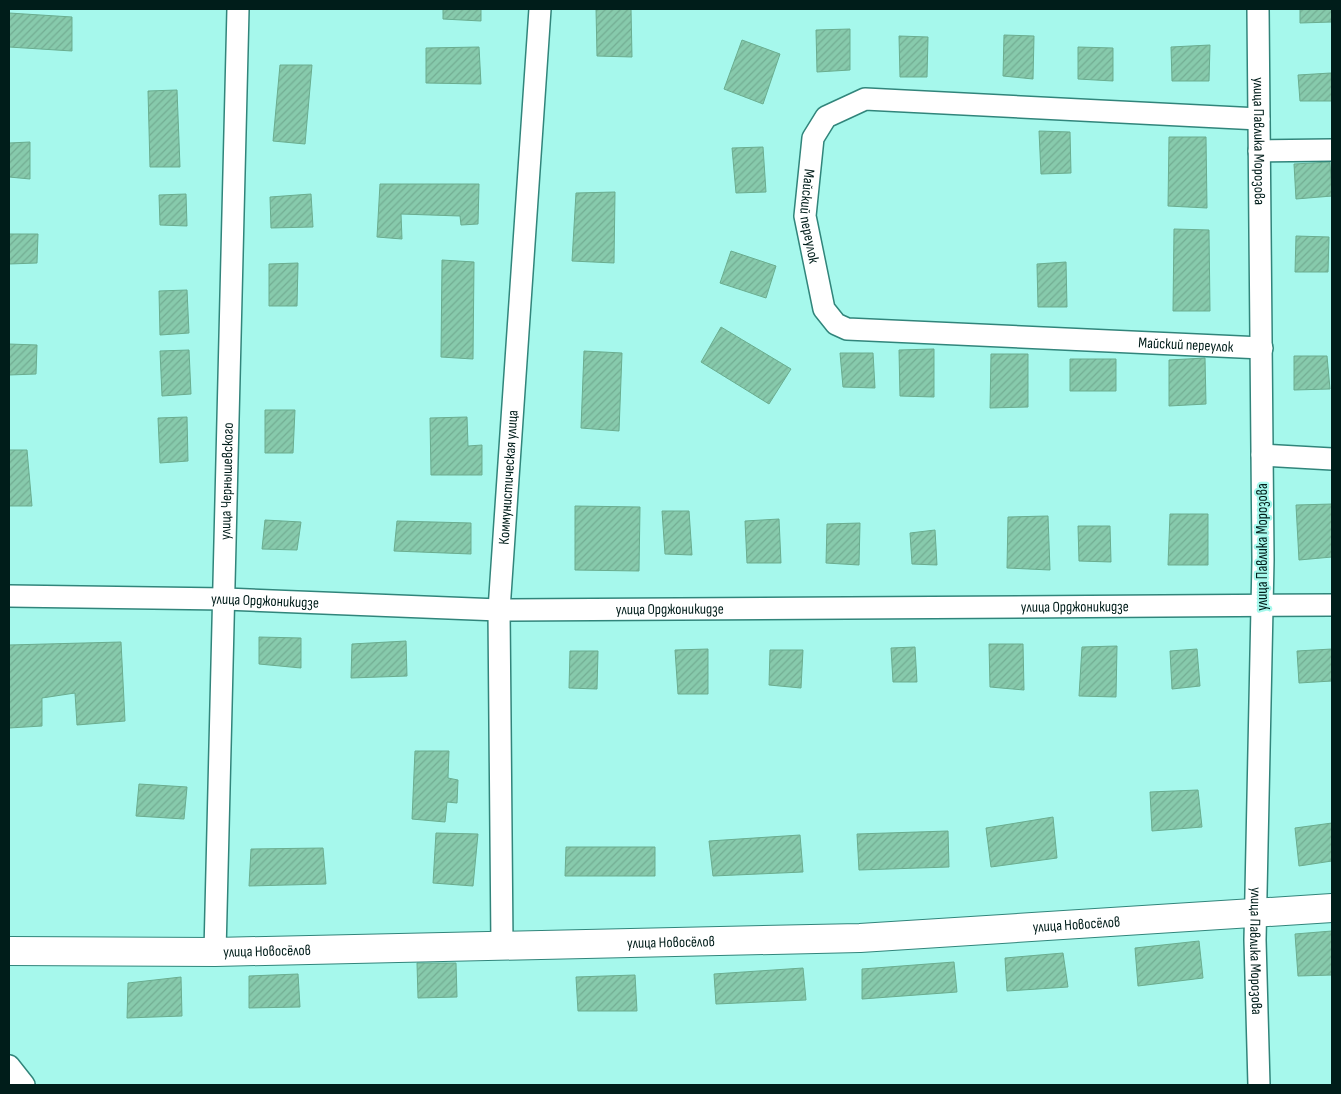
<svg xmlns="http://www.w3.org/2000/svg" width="1341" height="1094" font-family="'Sofia Sans Condensed',sans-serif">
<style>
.building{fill:url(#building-hatch);stroke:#6aad8f}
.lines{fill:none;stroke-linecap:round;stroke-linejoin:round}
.street-casing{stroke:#31857b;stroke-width:24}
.secondary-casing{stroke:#31857b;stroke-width:30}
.street{stroke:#fff;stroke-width:21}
.secondary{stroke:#fff;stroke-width:28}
.labels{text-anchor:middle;stroke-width:4.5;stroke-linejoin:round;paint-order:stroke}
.street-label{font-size:15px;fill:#001d1a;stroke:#a6f8ec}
</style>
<defs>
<pattern id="building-hatch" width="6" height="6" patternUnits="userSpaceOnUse" patternTransform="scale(1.25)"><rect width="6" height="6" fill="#87caac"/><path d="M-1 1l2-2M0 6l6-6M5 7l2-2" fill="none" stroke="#73ad93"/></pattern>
</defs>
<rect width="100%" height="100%" fill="#a6f8ec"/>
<path class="building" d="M443,9H481V21L443,19Z
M596,9H631L632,57L597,56Z
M1300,9H1332V22L1300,23Z
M9,13L72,17V51L9,47Z
M850,29V70L817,72L816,30Z
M1004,35L1034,36L1033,79L1003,76Z
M899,36L928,37L927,77H900Z
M742,40L780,54L763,104L724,89Z
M1210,45L1209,81H1172L1171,47Z
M479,47L481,84L426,83V48Z
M1078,47L1113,48V81L1078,79Z
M280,65H312L305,144L273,141Z
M1331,73L1332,101H1300L1298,75Z
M177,90L180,167H150L148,91Z
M1039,131L1070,132L1071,173L1041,174Z
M1169,137H1206L1207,208L1168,206Z
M30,142V179L9,177V143Z
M763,147L766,192L736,193L732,148Z
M1330,162L1332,196L1296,199L1294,164Z
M380,184H479L478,224L461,225L460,216L401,214L402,239L377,237Z
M615,192L614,263L572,261L576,193Z
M186,194L187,226L160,225L159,195Z
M311,194L313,227L271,228L270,197Z
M1174,229L1209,230L1210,311H1173Z
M9,234H38L37,263L9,264Z
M1296,236L1329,237L1328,272H1295Z
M731,251L776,266L766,298L720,283Z
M442,260L474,262L473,359L441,357Z
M1066,262L1067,307H1038L1037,264Z
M298,263L297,306H269V264Z
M187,290L189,333L160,335L159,291Z
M721,327L791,369L769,404L701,362Z
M9,344L37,345L36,374L9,375Z
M934,349V397L900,396L899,350Z
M189,350L191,394L162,396L160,351Z
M584,351L622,353L619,431L581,428Z
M840,353H873L875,388L843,387Z
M991,354H1028V407L990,408Z
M1294,356H1327L1330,389L1294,390Z
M1205,358L1206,404L1169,406V360Z
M1070,359H1116V391H1070Z
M265,410H295L293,453H265Z
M187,417L188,461L160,463L158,418Z
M467,417L468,446L482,445V475H431L430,418Z
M9,450H27L32,506H9Z
M1332,504V557L1299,560L1296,505Z
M575,506L640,507L639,571L575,570Z
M662,511H689L692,555L665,554Z
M1170,514H1208V565H1168Z
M1048,516L1050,570L1007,568L1008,517Z
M779,519L781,563H747L745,521Z
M265,520L301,522L297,550L262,549Z
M397,521L471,523V554L394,551Z
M860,523L859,565L826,563L827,524Z
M1078,526H1110L1111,562L1079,561Z
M935,530L937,565L912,564L910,533Z
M259,637L301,638V668L259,664Z
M406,641L407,676L351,678L352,644Z
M121,642L125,721L77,725L75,693L42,698V726L9,728V645Z
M989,644H1023L1024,690L990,687Z
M1117,646L1116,697L1079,696L1082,647Z
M915,647L917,682H893L891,648Z
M708,649V694H678L675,650Z
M1197,649L1200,686L1172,689L1170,651Z
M1332,649V681L1299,683L1297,651Z
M770,650H803L801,688L769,685Z
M570,651H598L597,689L569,688Z
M415,751H449L448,778L458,780L457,803L447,802L445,822L412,819Z
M139,784L187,787L184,819L136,816Z
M1198,790L1202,827L1152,831L1150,792Z
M1053,817L1057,858L991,867L986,828Z
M1332,823V861L1299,866L1295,828Z
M948,831L949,867L859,870L857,834Z
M436,833L478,834L473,886L433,883Z
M800,835L803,872L713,876L709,841Z
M566,847H655V876H565Z
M323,848L326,884L249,886L251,849Z
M1332,931V975L1298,976L1295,934Z
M1199,941L1203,978L1138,986L1135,948Z
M1063,953L1068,987L1007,991L1005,958Z
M954,962L957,992L862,999V969Z
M417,963H456L457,997L418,998Z
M803,968L806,1000L716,1004L714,974Z
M298,974L300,1007L249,1008V976Z
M635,975L637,1011H578L576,977Z
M181,977L182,1016L127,1018L128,983Z"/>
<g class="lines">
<defs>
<g id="street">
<path id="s1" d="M1258,9L1263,560L1255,940L1259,1085"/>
<path id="s2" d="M1259,119L865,99L826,117L813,138L805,216L824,309L836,324L847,329L1262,348"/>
<path d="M1259,151L1332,150"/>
<path d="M1262,455L1332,459"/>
<path id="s3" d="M9,596L225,599L499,610L1332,605"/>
<path id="s4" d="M502,946L499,610L540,9"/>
<path id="s5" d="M215,952L238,9"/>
<path d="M9,1066L24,1085"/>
</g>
<g id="secondary">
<path id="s6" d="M9,951L215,952L860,938L1332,908"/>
</g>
</defs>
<use href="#street" class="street-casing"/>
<use href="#secondary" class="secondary-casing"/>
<use href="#street" class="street"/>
<use href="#secondary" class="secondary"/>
</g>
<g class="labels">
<g class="street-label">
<text dy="5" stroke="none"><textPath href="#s1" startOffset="132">улица Павлика Морозова</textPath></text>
<text dy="5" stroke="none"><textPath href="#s2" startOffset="541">Майский переулок</textPath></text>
<text dy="5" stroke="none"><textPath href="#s2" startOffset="1006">Майский переулок</textPath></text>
<text dy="5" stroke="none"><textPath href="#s4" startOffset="469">Коммунистическая улица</textPath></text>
<text dy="5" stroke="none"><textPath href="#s5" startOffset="471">улица Чернышевского</textPath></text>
<text transform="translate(1262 547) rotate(-90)" y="5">улица Павлика Морозова</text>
<text dy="5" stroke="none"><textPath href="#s3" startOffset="256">улица Орджоникидзе</textPath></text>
<text dy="5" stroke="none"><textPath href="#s3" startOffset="1066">улица Орджоникидзе</textPath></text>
<text dy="5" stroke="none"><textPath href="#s3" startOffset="661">улица Орджоникидзе</textPath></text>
<text dy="5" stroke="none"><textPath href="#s6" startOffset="1068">улица Новосёлов</textPath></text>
<text dy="5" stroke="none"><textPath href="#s6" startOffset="662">улица Новосёлов</textPath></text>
<text dy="5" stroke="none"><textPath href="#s6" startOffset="258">улица Новосёлов</textPath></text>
<text dy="5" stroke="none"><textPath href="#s1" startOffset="942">улица Павлика Морозова</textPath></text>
</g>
</g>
<rect width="1341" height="1094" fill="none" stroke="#001d1a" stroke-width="20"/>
</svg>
